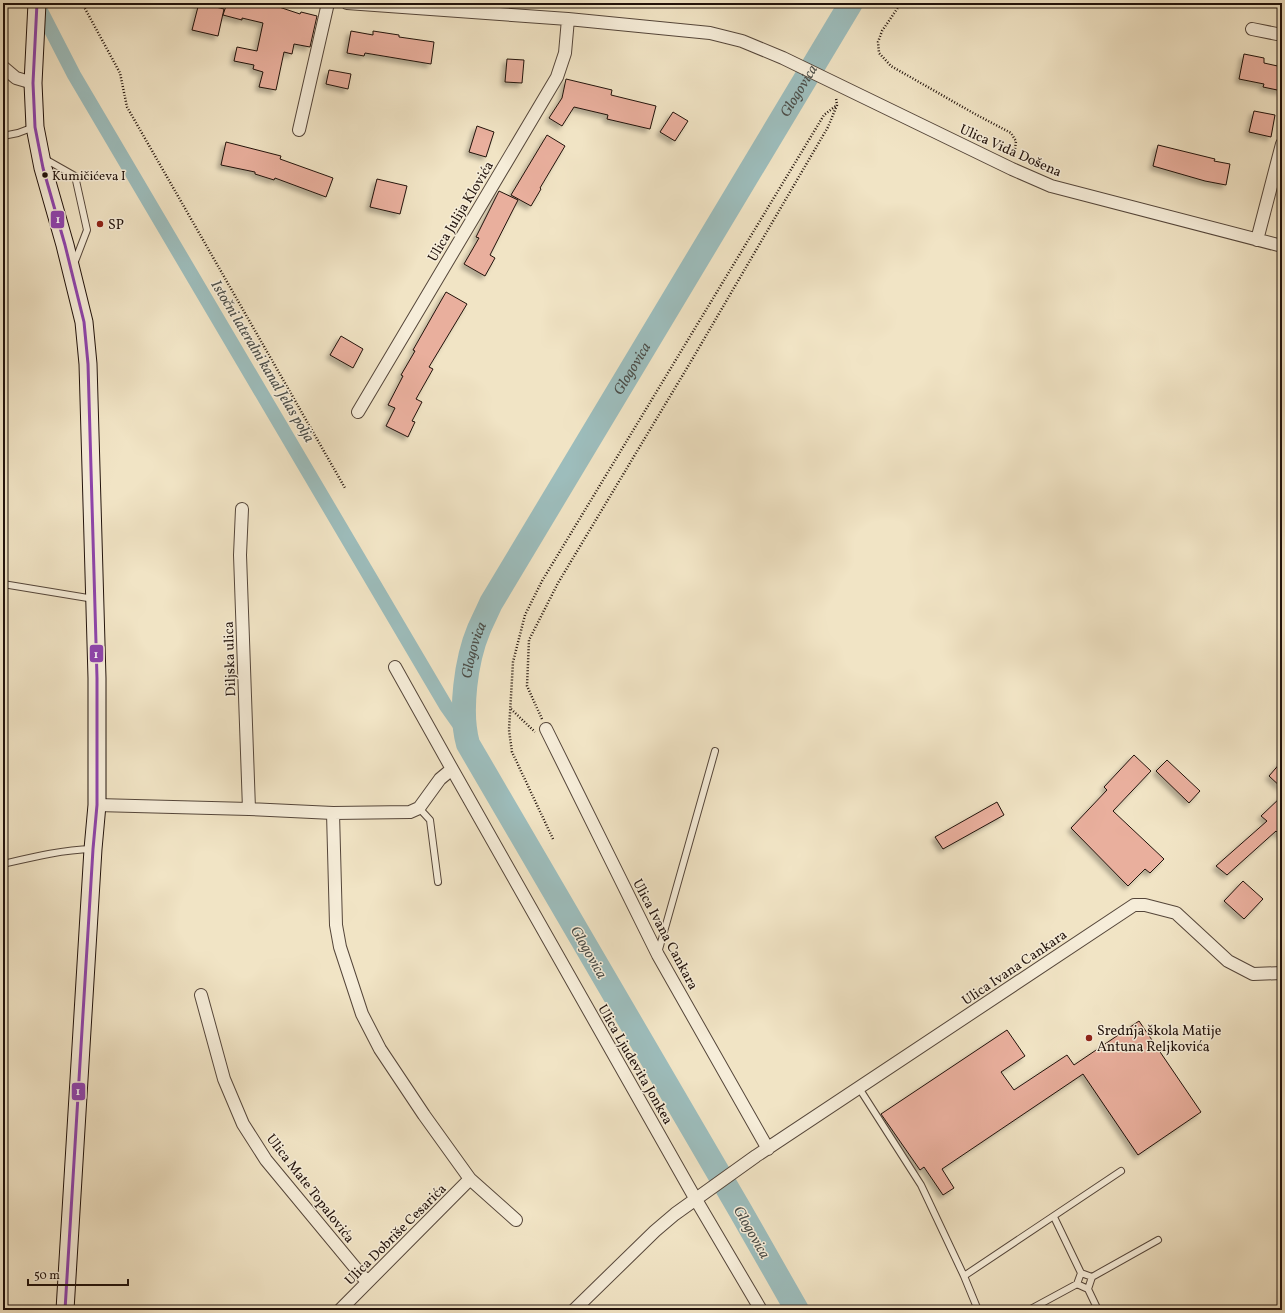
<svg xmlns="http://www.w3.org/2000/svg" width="1285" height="1313" font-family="Vollkorn,serif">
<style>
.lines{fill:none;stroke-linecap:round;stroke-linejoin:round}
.canal{stroke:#9dbdbc;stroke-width:14}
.river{stroke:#9dbdbc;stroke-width:24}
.building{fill:#e9af9d;stroke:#21120b;filter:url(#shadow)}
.lane-casing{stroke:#55463a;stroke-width:8}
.street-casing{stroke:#55463a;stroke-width:14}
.secondary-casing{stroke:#21120b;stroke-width:19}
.path{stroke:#21120b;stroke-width:2.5;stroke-dasharray:1 2;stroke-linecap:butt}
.lane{stroke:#f6edd9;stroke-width:6}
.street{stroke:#f6edd9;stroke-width:12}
.secondary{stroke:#f6edd9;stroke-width:17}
.bus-1-casing{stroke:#f6edd9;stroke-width:6}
.bus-1{stroke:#8e44ad;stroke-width:3}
.bus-dot{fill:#21120b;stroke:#f6edd9;stroke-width:1.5}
.poi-dot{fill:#8f2418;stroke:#f6edd9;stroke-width:1.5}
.labels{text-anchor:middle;stroke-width:3;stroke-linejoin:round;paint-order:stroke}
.bus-label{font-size:13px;fill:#21120b;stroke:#f6edd9;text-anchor:start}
.street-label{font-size:14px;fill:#21120b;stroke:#f6edd9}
.poi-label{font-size:14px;fill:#21120b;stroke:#f6edd9;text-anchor:start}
.water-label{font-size:15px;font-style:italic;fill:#4c4e49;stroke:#f6edd9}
.line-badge{stroke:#f6edd9;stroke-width:1.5}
.badge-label{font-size:11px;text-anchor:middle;font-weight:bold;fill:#fff}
</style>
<defs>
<filter id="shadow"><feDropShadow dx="-3.5" dy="3.5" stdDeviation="2" flood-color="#0004"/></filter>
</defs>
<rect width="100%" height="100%" fill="#f1e4c5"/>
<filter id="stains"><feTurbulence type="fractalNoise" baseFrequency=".005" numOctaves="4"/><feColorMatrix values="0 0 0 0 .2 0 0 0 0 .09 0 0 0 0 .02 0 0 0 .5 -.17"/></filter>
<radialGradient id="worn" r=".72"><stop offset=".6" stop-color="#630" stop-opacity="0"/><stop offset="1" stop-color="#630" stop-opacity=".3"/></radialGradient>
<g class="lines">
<path class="canal" d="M37,3L74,75L446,706L465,733"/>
<path class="river" id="s1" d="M797,1310L740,1210L468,744C459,712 466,660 479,629C483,620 487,612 491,603L851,3"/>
</g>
<path class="building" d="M199,3L224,9L218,36L192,30Z
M227,3H260L275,7L276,6L300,14L301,12L317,16L310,47L294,44L292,54L284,52L276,90L259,87L263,72L253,69L254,65L234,61L237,47L257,51L263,23L242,18V20L223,15Z
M351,31L373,35V31L399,35V37L434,42L431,64L365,53L364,56L347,53Z
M1244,54L1264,58V63L1282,67V91L1263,87L1264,84L1239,79Z
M507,59L524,60L522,83L505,82Z
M329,70L351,74L348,89L326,84Z
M566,79L612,90L611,95L656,106L650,129L607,119L608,115L574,107L562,126L549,118L562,98Z
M1254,111L1275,115L1271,137L1249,132Z
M673,112L688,121L675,141L660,132Z
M477,126L494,132L486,157L469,152Z
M547,135L565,146L540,188L541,189L531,206L511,195Z
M226,142L281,156L280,159L333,178L326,197L275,178L274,180L255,174V172L221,165Z
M1158,145L1215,159L1214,161L1230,164L1226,185L1205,181L1153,166Z
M377,179L407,186L400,214L370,207Z
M499,191L518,200L490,255L495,258L485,276L464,264L479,238L476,237Z
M446,292L467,304L429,367L433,369L416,399L422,402L412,421L415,422L408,437L386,426L395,408L388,405L403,376L401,375L415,351L413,350Z
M341,336L363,349L353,368L330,355Z
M1134,755L1151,771L1113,811L1164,859L1150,873L1145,869L1128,886L1071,828L1107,790L1104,787Z
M1167,760L1200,791L1189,803L1156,771Z
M1282,761V788L1269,776Z
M1282,796V837L1276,831L1227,875L1216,866L1267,821L1261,816Z
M997,802L1004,815L943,849L935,837Z
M1243,881L1263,899L1244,919L1224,901Z
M1139,1021L1201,1112L1138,1155L1083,1074L942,1169L954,1188L943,1195L924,1167L920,1170L881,1114L1007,1030L1025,1056L1001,1072L1014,1090L1067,1055L1074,1065Z"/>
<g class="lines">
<defs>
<path id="lane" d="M3,136L18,133L34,127
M45,159L75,176L87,230L74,264
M3,584L94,599
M419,808L430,820L438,882
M3,864C33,857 61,850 92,849
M658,953L715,751
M859,1088L921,1185L964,1276L978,1310
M1054,1217L1081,1273
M964,1276L1121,1171
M1092,1277L1088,1289L1077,1284L1081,1273L1092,1277L1158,1240
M1088,1289L1098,1310
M1029,1310L1077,1284"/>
<path id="street" d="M347,3L568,19L710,33L742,41L783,58L1012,169L1051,186L1282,246
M1252,29L1282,35
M3,67L16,78L33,83
M299,130L328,3
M1257,240L1282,144
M358,412L557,77L565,53L568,19
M242,509L240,555L249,809
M395,667L452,769
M546,729L658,955L768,1149
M97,805L249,809L333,813L410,812L419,808L440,779L452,769L695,1198L761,1310
M333,813L336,925L340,947L362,1014L380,1049L424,1115L470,1179L516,1220
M201,995L224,1079L243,1124L266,1160L367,1282
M340,1310L470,1179
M574,1310L655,1231L675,1214L756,1156L1134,905H1145L1176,913L1228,961L1253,974L1282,973"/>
<path id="secondary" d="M37,3L33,83L35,127L43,168L65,245L84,322L88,364L97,678V805L93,849L65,1310"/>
</defs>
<use href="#lane" class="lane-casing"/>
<use href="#street" class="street-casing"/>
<use href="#secondary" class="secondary-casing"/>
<path class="path" d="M82,3L120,73L127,107L345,488
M901,3L882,31L878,42L879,53L891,66L975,114L1011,133L1016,141L1014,157
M511,709L535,732
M542,719L527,686L529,640L558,583L693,358L828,127L837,105L836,98
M553,839L512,752L509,730L513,662L525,615L542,581L824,115L837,105"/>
<use href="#lane" class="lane"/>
<use href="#street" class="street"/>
<use href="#secondary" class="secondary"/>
<defs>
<path id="bus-1" d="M37,3L33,83L35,127L43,168L65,245L84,322L88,364L97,678V805L93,849L65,1310"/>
</defs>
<use href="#bus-1" class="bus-1-casing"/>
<use href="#bus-1" class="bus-1"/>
</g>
<circle class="bus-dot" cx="45" cy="175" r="3.5"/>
<g class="poi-dot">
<circle cx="100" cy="224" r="4"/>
<circle cx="1089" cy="1038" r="4"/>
</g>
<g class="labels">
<g class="bus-label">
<text x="52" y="180">Kumičićeva I</text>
</g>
<g class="street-label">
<text transform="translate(1011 150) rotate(24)" y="5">Ulica Vida Došena</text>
<text transform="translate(460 211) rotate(-59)" y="5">Ulica Julija Klovića</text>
<text transform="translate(229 659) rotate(-92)" y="5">Diljska ulica</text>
<text transform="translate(666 934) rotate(62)" y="5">Ulica Ivana Cankara</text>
<text transform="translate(1014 967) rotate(-34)" y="5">Ulica Ivana Cankara</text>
<text transform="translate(636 1064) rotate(60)" y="5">Ulica Ljudevita Jonkea</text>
<text transform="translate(311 1188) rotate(52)" y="5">Ulica Mate Topalovića</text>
<text transform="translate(395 1234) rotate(-45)" y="5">Ulica Dobriše Cesarića</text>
</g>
<g class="poi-label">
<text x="108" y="229">SP</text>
<text x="1097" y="1035">Srednja škola Matije<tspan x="1097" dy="16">Antuna Reljkovića</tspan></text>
</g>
<g class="water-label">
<text dy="5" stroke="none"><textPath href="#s1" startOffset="1398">Glogovica</textPath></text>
<text transform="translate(263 361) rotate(59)" y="5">Istočni lateralni kanal Jelas polja</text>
<text dy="5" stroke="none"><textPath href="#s1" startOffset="1074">Glogovica</textPath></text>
<text dy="5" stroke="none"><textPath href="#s1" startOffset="750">Glogovica</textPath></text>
<text transform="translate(589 952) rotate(60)" y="5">Glogovica</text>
<text transform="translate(752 1232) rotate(60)" y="5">Glogovica</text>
</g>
</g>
<g class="line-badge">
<rect x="50" y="210" width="15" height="19" rx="4" fill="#8e44ad"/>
<rect x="89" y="644" width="15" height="19" rx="4" fill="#8e44ad"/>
<rect x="71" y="1082" width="15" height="19" rx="4" fill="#8e44ad"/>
</g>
<g class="badge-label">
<text x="58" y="223">1</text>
<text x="96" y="658">1</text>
<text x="78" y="1095">1</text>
</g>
<rect width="1285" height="1313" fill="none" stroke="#f1e4c5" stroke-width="16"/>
<rect x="4" y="4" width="1277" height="1305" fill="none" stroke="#21120b" stroke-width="2"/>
<rect x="8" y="8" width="1269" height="1297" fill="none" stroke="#21120b"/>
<path d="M28 1279v6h100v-6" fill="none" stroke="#21120b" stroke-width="2"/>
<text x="34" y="1279" font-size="12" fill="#21120b" stroke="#f6edd9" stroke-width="3" paint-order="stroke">50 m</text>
<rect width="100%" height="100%" filter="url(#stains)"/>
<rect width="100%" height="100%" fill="url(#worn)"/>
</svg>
